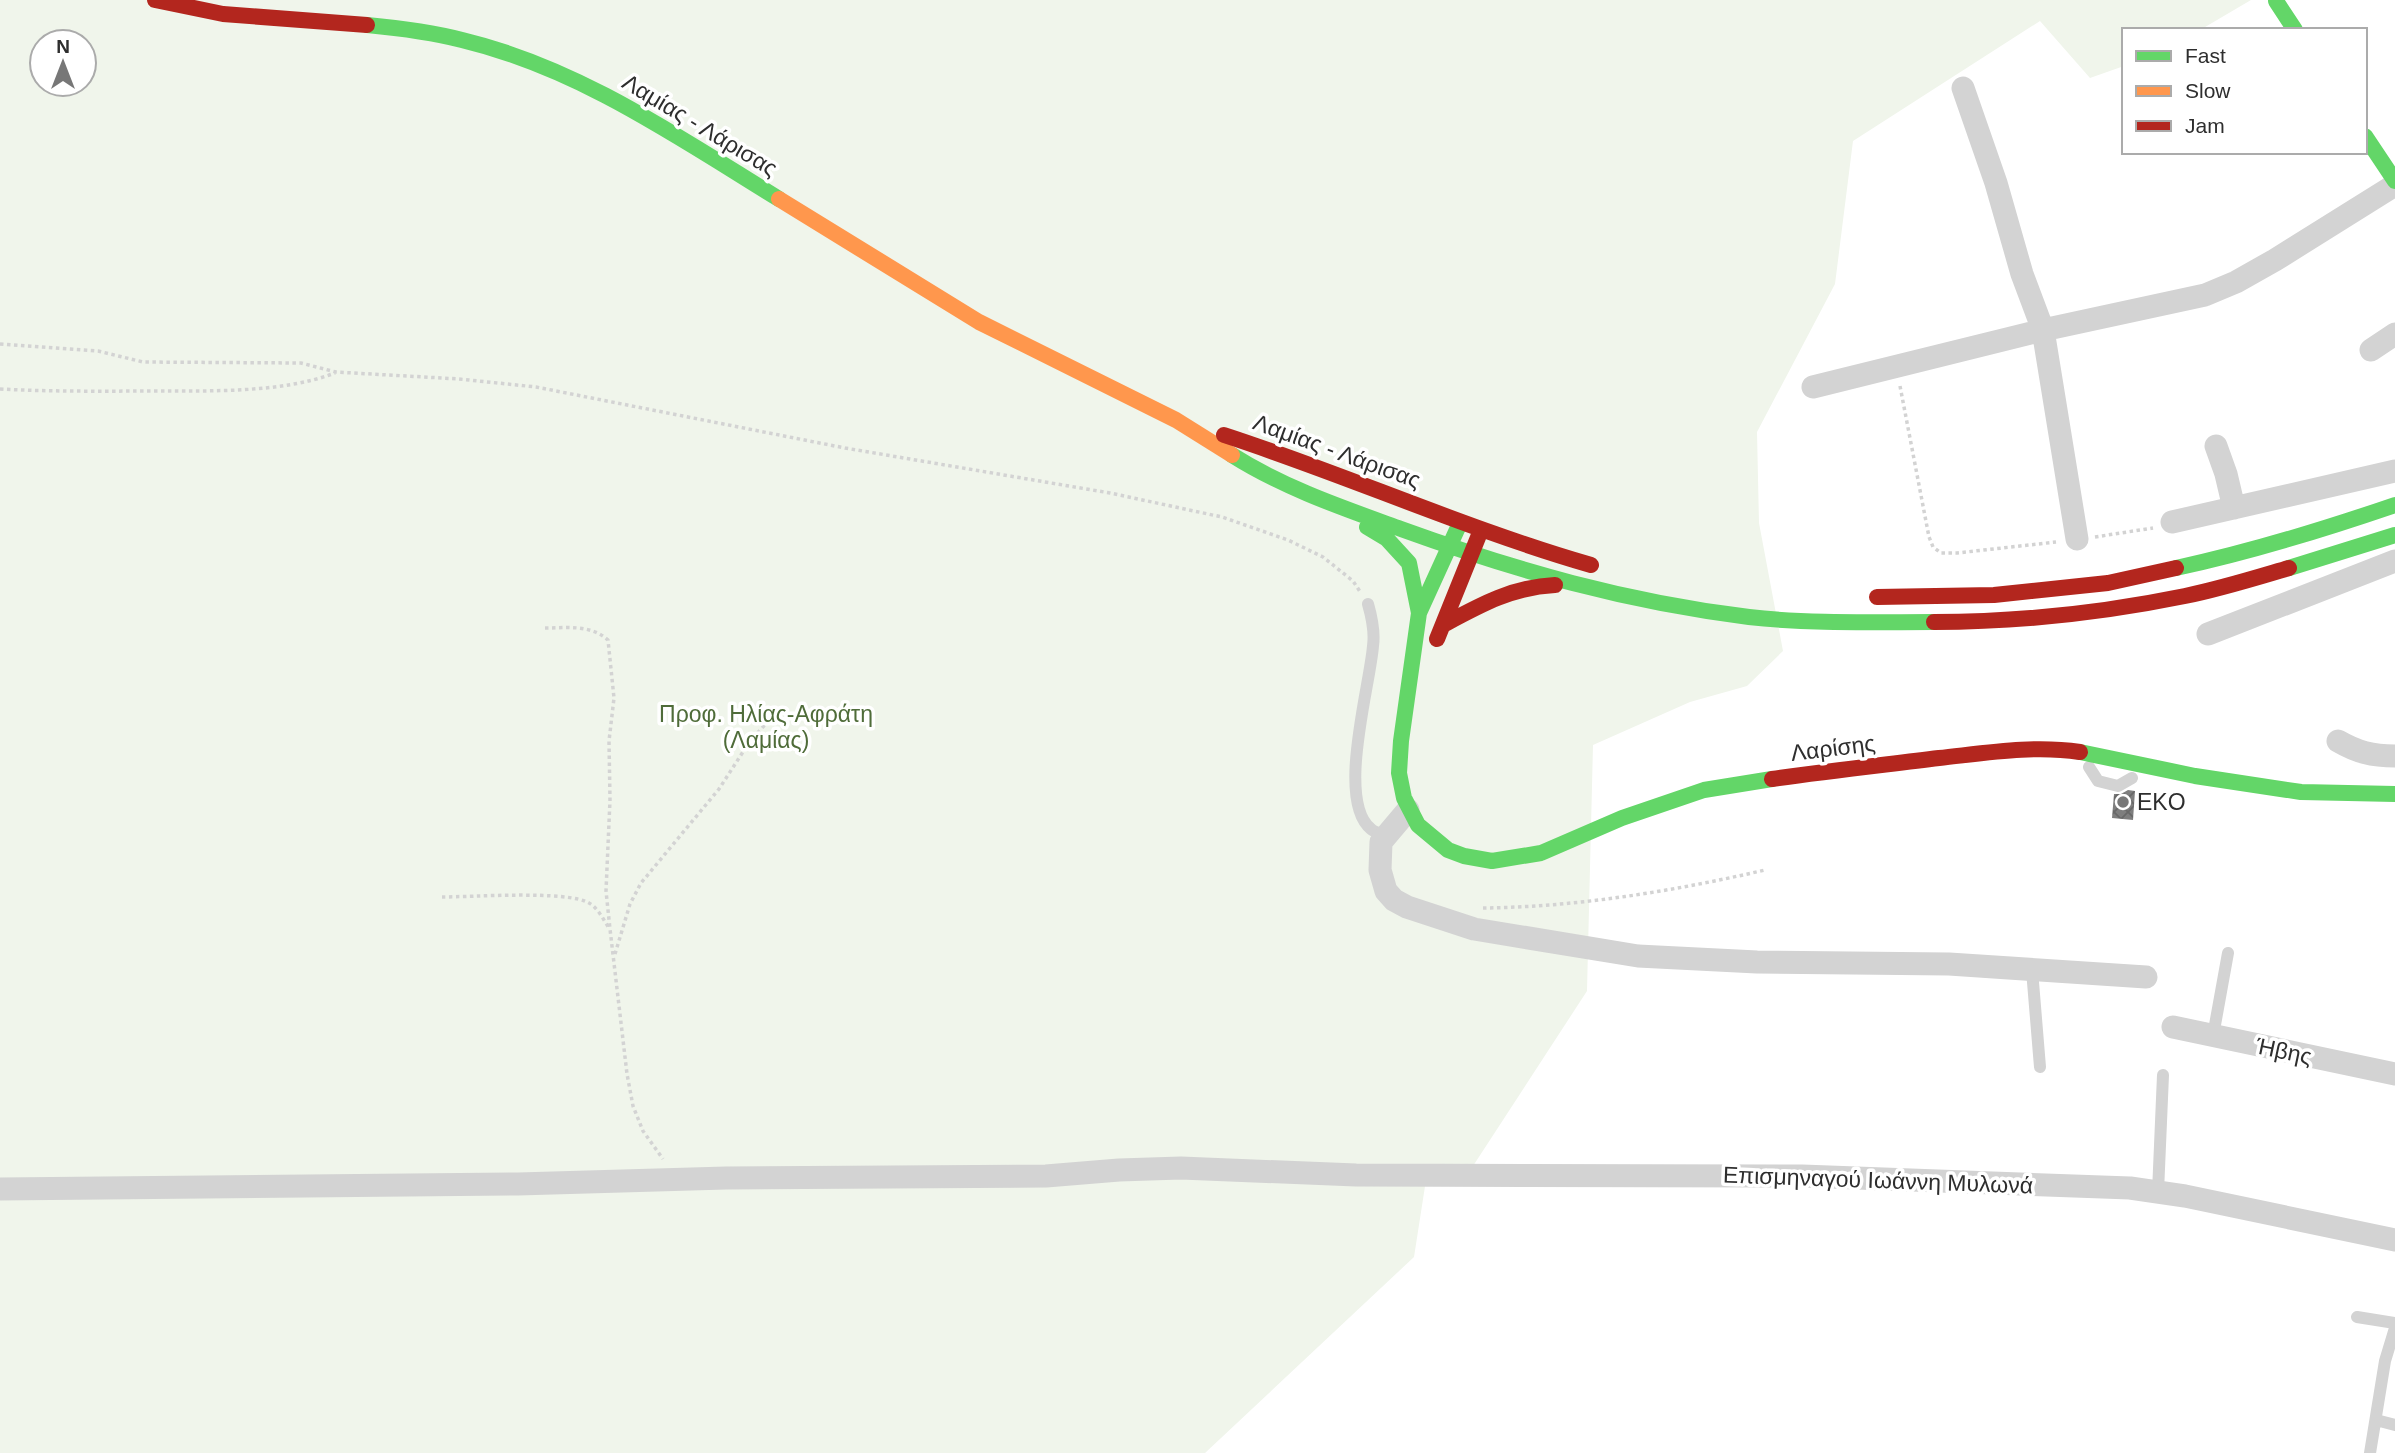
<svg xmlns="http://www.w3.org/2000/svg" width="2395" height="1453" font-family="Arial,sans-serif">
<style>
.park{fill:#f0f5eb;fill-rule:evenodd}
.building{fill:url(#building-cross-hatch)}
.lines{fill:none;stroke-linecap:round;stroke-linejoin:round}
.path{stroke:#d3d3d3;stroke-width:3.5;stroke-dasharray:3.5 3.5;stroke-linecap:butt}
.lane{stroke:#d3d3d3;stroke-width:12}
.street{stroke:#d3d3d3;stroke-width:23}
.fast{stroke:#63d668;stroke-width:16}
.slow{stroke:#ff974d;stroke-width:16}
.jam{stroke:#b3261e;stroke-width:16}
.poi-dot{fill:#777;stroke:#fff;stroke-width:2.5}
.labels{text-anchor:middle;stroke-width:7;stroke-linejoin:round;paint-order:stroke}
.street-label{font-size:23px;fill:#2e2e2e;stroke:#fff}
.park-label{font-size:23px;fill:#4f6c39;stroke:#fff}
.poi-label{font-size:23px;fill:#2e2e2e;stroke:#fff;text-anchor:start}
</style>
<defs>
<pattern id="building-cross-hatch" width="8" height="8" patternUnits="userSpaceOnUse" patternTransform="scale(1.75)"><rect width="8" height="8" fill="#7e7e7e"/><path d="M0 0l8 8M0 8l8-8" fill="none" stroke="#686868"/></pattern>
</defs>
<rect width="100%" height="100%" fill="#fff"/>
<path class="park" d="M0,0H2251L2200,30H2124V66L2090,78L2040,21L1853,141L1835,284L1757,432L1759,523L1783,651L1747,686L1690,702L1593,745L1587,991L1473,1166L1428,1167L1414,1257L1205,1453H0ZM42,42H84V84H42Z"/>
<path class="building" d="M2128,790L2135,791L2133,820L2112,818L2114,794H2121Z"/>
<g class="lines">
<path class="path" d="M0,344L98,351L143,362L301,363L336,372L459,379L536,387L845,448L1110,493L1222,517L1288,540L1323,557L1353,581L1361,593
M1900,386L1929,537L1933,547L1941,553H1957L2056,542
M0,389C55,392 111,391 166,391C220,391 285,392 335,373
M2095,537L2153,528
M545,628C567,628 590,624 608,640L614,698L609,741L610,800L606,891L610,929L627,1074L633,1106L643,1131L663,1159
M442,897C472,897 567,890 589,903C598,908 603,919 609,928
M1483,908C1577,907 1674,891 1765,870
M615,954L630,904L641,883L719,789L750,741L775,714"/>
<path class="lane" d="M1368,604C1372,618 1375,632 1373,646C1370,686 1336,801 1371,829C1374,832 1381,834 1385,836
M2089,767L2098,781L2118,786L2132,778
M2032,970L2040,1067
M2213,1036L2228,953
M2158,1192L2163,1075
M2357,1317L2395,1323
M2376,1420L2395,1425
M2370,1453L2385,1361L2395,1328"/>
<path class="street" d="M1963,88L1996,183L2022,274L2043,330L2077,539
M2371,350L2395,334
M1813,387L2043,330L2205,295L2236,282L2275,260L2395,185
M2216,446L2226,474L2234,508
M2172,522L2395,471
M2208,634L2395,561
M2338,741C2357,752 2372,756 2395,756
M1408,810L1381,842L1380,870L1386,891L1394,900L1407,907L1474,929L1638,956L1757,962L1949,964L2146,977
M2173,1027L2395,1074
M0,1189L518,1184L726,1178L1046,1176L1119,1170L1181,1168L1356,1175L1802,1176L2130,1188L2185,1196L2395,1240"/>
<path class="fast" d="M2276,1L2295,30
M367,25C399,28 431,32 462,40C579,68 678,137 779,199
M2365,136L2395,181
M1232,455C1284,488 1343,508 1401,529C1517,571 1627,602 1749,617C1810,624 1873,622 1934,622
M1460,523L1419,613L1401,741L1399,773L1404,798L1418,825L1448,850L1464,856L1492,861L1541,853L1622,818L1704,790L1772,779
M1367,527L1387,539L1409,563L1419,613
M2176,568C2251,552 2322,530 2395,505
M2289,568L2395,535
M2080,752L2195,776L2301,792L2395,794"/>
<path class="slow" d="M779,199L979,322L1176,420L1232,455"/>
<path class="jam" d="M155,0L223,14L367,25
M1224,435C1347,475 1466,529 1591,565
M1877,597L1994,595L2108,583L2176,568
M1934,622C2019,622 2102,613 2185,596C2220,589 2255,578 2289,568
M1443,625C1480,605 1512,587 1555,585
M1437,639L1481,530
M1772,779C1828,771 1883,765 1939,758C1986,753 2033,745 2080,752"/>
</g>
<circle class="poi-dot" cx="2123" cy="802" r="7"/>
<g class="labels">
<g class="street-label">
<text transform="translate(700 125) rotate(31)" y="8">Λαμίας - Λάρισας</text>
<text transform="translate(1337 451) rotate(20)" y="8">Λαμίας - Λάρισας</text>
<text transform="translate(1833 748) rotate(-7)" y="8">Λαρίσης</text>
<text transform="translate(2284 1051) rotate(12)" y="8">Ήβης</text>
<text transform="translate(1878 1180) rotate(2)" y="8">Επισμηναγού Ιωάννη Μυλωνά</text>
</g>
<g class="park-label">
<text x="766" y="722">Προφ. Ηλίας-Αφράτη<tspan x="766" dy="26">(Λαμίας)</tspan></text>
</g>
<g class="poi-label">
<text x="2137" y="810">EKO</text>
</g>
</g>
<rect x="2122" y="28" width="245" height="126" fill="#ffffff" stroke="#ababab" stroke-width="2"/>
<rect x="2136" y="51" width="35" height="10" fill="#63d668" stroke="#ababab" stroke-width="2"/>
<text x="2185" y="63" font-size="21" fill="#2e2e2e">Fast</text>
<rect x="2136" y="86" width="35" height="10" fill="#ff974d" stroke="#ababab" stroke-width="2"/>
<text x="2185" y="98" font-size="21" fill="#2e2e2e">Slow</text>
<rect x="2136" y="121" width="35" height="10" fill="#b3261e" stroke="#ababab" stroke-width="2"/>
<text x="2185" y="133" font-size="21" fill="#2e2e2e">Jam</text>
<g transform="translate(63 63)"><circle r="33" fill="#ffffff" stroke="#ababab" stroke-width="2"/>
<path d="M0-5L12 26L0 18L-12 26Z" fill="#777777"/>
<text y="-10" font-size="19" font-weight="bold" text-anchor="middle" fill="#2e2e2e">N</text>
</g>
</svg>
